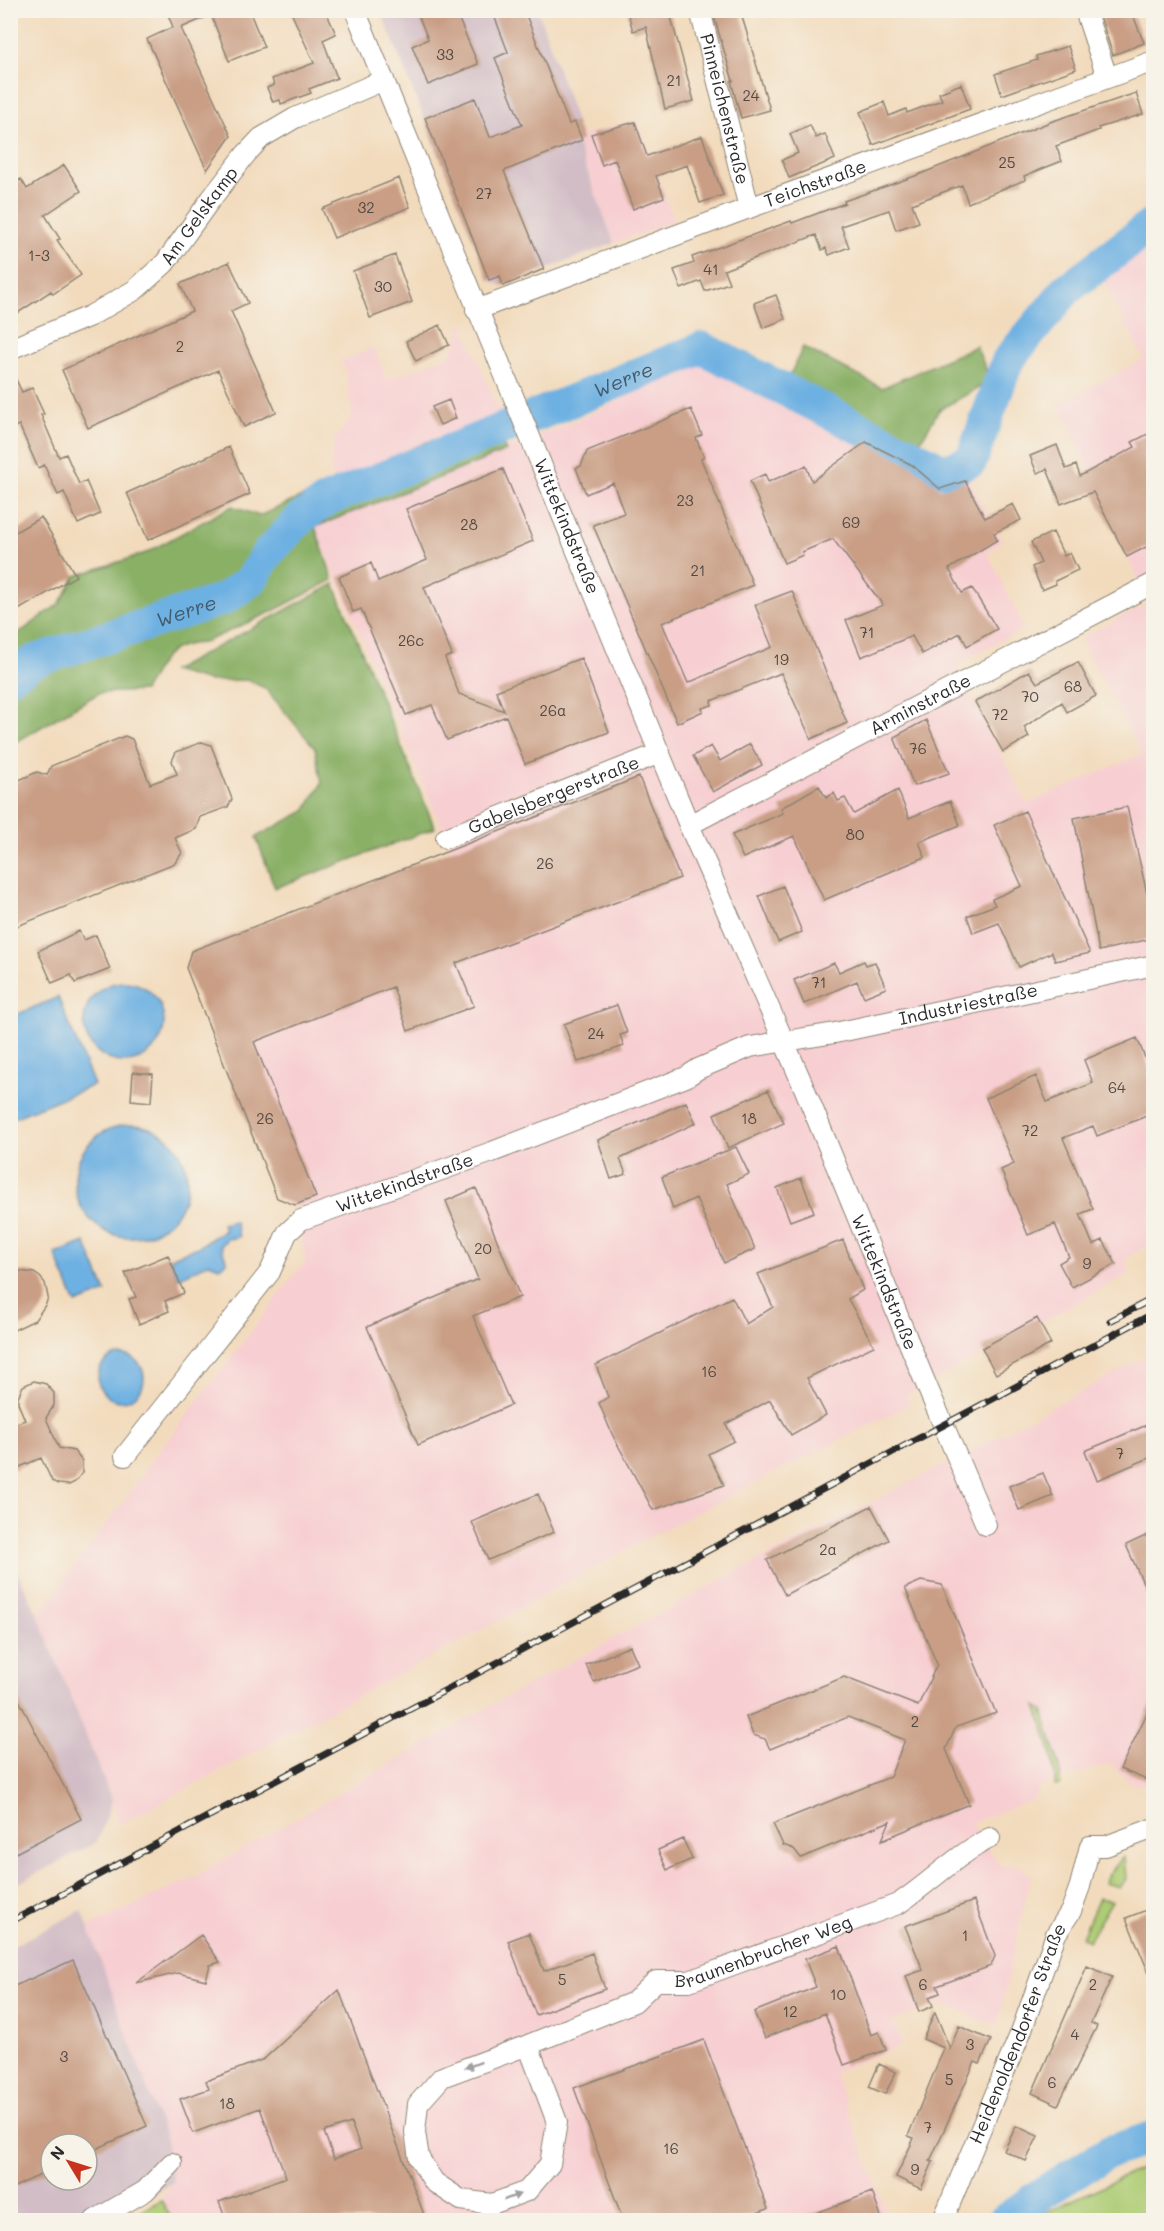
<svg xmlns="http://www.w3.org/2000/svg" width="1164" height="2231" font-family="Mali,sans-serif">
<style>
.built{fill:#f7cfd2}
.industrial{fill:#d2bdc6;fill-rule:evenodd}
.green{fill:#adcc74;stroke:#6c7c50;stroke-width:1.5}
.forest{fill:#8ab066;stroke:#5a6e48;stroke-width:1.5}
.water{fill:#6db0e2;stroke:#4c6e86;stroke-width:1.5}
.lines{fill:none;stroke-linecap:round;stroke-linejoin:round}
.river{stroke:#6db0e2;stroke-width:33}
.building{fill:#c99e85;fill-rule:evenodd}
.minor-casing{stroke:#8e8374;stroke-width:22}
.minor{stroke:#fff;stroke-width:20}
.rail-casing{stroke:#2b2b2b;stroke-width:7}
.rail{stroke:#f7f3e8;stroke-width:4.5;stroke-dasharray:14;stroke-linecap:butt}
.oneway{fill:#a0a0a0}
.labels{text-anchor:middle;stroke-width:4.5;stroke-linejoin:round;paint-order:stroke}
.number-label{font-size:15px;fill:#524842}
.street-label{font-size:18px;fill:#2b2b2b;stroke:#f7f3e8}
.water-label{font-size:20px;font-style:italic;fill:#425a6b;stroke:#f7f3e8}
</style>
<rect width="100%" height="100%" fill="#f7f3e8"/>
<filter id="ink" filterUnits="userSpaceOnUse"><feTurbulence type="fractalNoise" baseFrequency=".0167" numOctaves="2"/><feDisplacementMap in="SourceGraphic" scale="12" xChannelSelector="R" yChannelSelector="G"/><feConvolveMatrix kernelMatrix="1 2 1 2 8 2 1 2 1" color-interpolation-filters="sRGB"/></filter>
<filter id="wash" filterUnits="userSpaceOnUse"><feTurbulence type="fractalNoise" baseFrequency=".008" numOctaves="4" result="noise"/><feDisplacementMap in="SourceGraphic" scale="24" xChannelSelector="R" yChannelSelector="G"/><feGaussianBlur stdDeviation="1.35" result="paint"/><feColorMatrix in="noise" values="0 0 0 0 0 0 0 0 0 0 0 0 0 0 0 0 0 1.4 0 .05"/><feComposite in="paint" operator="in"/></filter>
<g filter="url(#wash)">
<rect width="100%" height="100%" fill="#f2dbbd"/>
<path class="built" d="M637,120L674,221L614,243L575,137Z
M1153,236L1154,1241L1124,1260L1130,1273L1040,1323L1037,1319L985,1353L906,1395L911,1404L653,1535L483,1629L119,1825L112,1801L38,1615L143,1475L149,1464L306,1260L295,1206L277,1198L186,968L191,951L451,850L315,527L562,427L702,362L713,364L747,383L796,405L811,419L829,421L900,455L932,474L937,489L966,474L1002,541L987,551L1024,628L955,665L1027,804L1142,754L1080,639L1150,602L1084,474L1090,470L1059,404L1144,359L1101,278Z
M461,321L502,417L427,442L335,483L330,465L335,439L352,417L346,370L340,362L374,347L386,380L447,357L455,348Z
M1153,1353V1785H1141L1131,1782L1118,1772L1112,1763L1042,1785L1030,1801L971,1823L1000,1866L1016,1865L1031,1876L997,2026L942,2003L893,2021L903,2045L834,2072L889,2220H172L161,2200L173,2182L88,1927L191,1879L490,1706L732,1574L982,1445Z"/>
<path class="industrial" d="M381,11H538L581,136L576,141L614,243L503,286L489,280Z
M10,1557L38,1615L112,1801L97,1842L11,1887Z
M82,1910L166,2140L173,2182L109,2220H11V1947ZM51,2144H87V2180H51Z"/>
<path class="green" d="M1036,1706L1043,1711L1060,1768V1785L1055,1786C1056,1758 1045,1732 1036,1706Z
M1124,1856L1126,1879L1119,1887L1104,1883L1110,1873Z
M1099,1898L1112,1901L1088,1941L1082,1937Z
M1153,2163V2220H1029Z
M161,2200L172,2220H125Z"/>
<path class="forest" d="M976,346L991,381L939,410L920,442L896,429L867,419L827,394L788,379L803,347L882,388Z
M491,422L506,451L315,527L333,580L269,613L203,643C165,644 162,661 144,691L99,693L11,745L10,666L13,664L11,658V639L59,604L76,576L146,553L232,506L259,516L427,442Z
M334,584L435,828L275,888L256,837L305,811L322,783L315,748L265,688L247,680L209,681L172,671Z"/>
<path class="water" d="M84 1022a40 40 0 1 1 80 0a40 40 0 1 1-80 0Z
M58,997L94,1085L11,1119V1017Z
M75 1181a56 56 0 1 1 112 0a56 56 0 1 1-112 0Z
M235,1221L239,1237L227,1239L221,1246L227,1262L219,1267L209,1263L178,1278L170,1258L200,1246L225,1230L222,1224Z
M85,1242L106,1292L76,1304L55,1254Z
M98 1378a23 23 0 1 1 46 0a23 23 0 1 1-46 0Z"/>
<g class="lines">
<g class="river">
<path id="s1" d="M10,677L34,661L224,599L251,580L267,554L301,518L327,500L702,348L945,471L971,461L1008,360L1067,289L1154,223"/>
<path d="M1005,2220L1041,2194L1109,2152L1154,2137"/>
</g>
</g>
<g id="blocks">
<path class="building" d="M166,10H249L264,47L229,61L211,15L181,28L231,136L207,170L147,39L173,27Z
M290,10H325L336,34L323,40L337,78L309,89L311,93L281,104L280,100L273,102L267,88L274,85L272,79L314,63Z
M416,10H455L478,64L428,85L412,46L428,39Z
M492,10H524L569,124L575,122L582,140L504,171L544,269L503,286L500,276L489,280L425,118L475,98L490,137L522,125L495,58L508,52Z
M627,10H669L694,101L665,109L646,27L633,31Z
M712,10H740L770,110L741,118L731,81H733Z
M1098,10H1131L1144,43L1113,55Z
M1068,46L1076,69L1002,95L995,74L1037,60L1036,56Z
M961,84L970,109L873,145L860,112L884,102L889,116L906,109L907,113L942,100L939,93Z
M1136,93L1143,114L1098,128L1099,130L1056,146L1062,161L1024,176L1025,180L968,203L962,185L912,204L919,222L896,230L889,210L841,226L849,247L829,255L826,248L822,250L816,235L724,270L729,283L705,291L701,281L681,289L674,270L694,263L692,257L791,221L792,223L845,203L844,201L918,175L1050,122Z
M635,122L647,156L702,136L723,195L700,203L687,165L656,176L664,197L633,209L615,160L602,165L591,134Z
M810,125L816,138L825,134L835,159L789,178L782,160L798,153L790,134Z
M64,165L81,191L45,215L60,239L57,240L81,275L53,294L51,291L10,318V186L21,179L27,189Z
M399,178L410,207L334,238L322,209Z
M395,255L412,302L370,318L353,271Z
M229,262L248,303L231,311L276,412L244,427L218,370L88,428L62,370L192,311L180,284Z
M776,295L785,319L763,328L754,303Z
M440,325L449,345L416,361L406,341Z
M10,367L22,392L32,388L44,414L41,415L59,457L66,454L79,484L86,481L100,514L78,524L64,492L58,495L44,465L38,468L19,425L10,429Z
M449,400L456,418L440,425L432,407Z
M691,409L702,435L696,438L704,457L701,459L753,585L662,623L688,683L772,647L755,605L792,591L847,723L811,739L781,673L711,701L712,705L702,708L703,711L677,723L593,525L624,513L613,483L586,494L576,468L581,466L587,451Z
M1154,431V543L1127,557L1093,492L1061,504L1047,469L1037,473L1030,456L1057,445L1066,469L1076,465L1080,476L1135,447L1132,442Z
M866,442L912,465L940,489L965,481L985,518L1013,504L1021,520L994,533L997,540L949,569L962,593L972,588L997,629L967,646L960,633L922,654L912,636L861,657L846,620L883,605L833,539L802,552L803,555L784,563L750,481L765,474L768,482L806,466L812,481Z
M229,447L250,494L148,540L127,493Z
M503,469L533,541L424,587L452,655L445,658L459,694L504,711L496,691L581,658L609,732L525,764L506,716L447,740L432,705L406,715L361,609L353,612L339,577L371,563L378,581L427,560L406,509Z
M41,517L76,576L10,615V535Z
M1053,532L1064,556L1070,553L1078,570L1055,581L1056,584L1042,590L1032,567L1041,563L1031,542Z
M1078,662L1096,696L1067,712L1062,702L1024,727L1029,737L1003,752L975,702L1029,671L1037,683Z
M926,720L949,773L914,786L894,737Z
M125,736L132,739L150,784L177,774L172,761L176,752L202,742L211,745L232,799L228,807L200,817L196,829L175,838L182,853L175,863L10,929V784L37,772L47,775L51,766Z
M750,744L762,765L713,792L693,756L711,746L720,761Z
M639,777L680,878L456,963L474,1006L408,1031L393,987L254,1042L316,1197L295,1205L277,1198L186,968L191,951Z
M819,786L826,798L834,793L838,801L845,798L854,814L898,790L909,818L950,801L960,825L919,842L925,857L824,900L794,836L743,858L732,835L783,813L781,808Z
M1127,807L1149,902L1154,901V938L1099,951L1074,818Z
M1025,811L1090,953L1055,961L1052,952L1019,967L999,923L973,933L967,916L995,905L992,899L1022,886L994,825Z
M783,886L802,932L778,942L759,896Z
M79,931L84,940L96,935L110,969L75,983L71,975L52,983L38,951Z
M864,961L866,965L875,962L886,988L864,997L857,981L804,1004L794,980L834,963L839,972Z
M617,1005L627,1033L620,1035L624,1046L578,1062L564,1024Z
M1137,1038L1154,1080V1113L1097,1136L1093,1126L1063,1138L1093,1209L1080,1214L1093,1245L1103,1240L1116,1264L1072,1287L1059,1263L1069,1257L1055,1224L1028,1235L1001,1170L1014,1164L986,1098L1036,1076L1047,1102L1093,1083L1084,1060Z
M133,1072L153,1074L151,1102L131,1100Z
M768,1090L784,1123L728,1148L714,1114Z
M686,1102L696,1123L620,1159L626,1174L611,1179L598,1140Z
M736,1147L749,1174L727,1184L755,1249L724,1263L696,1198L673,1209L662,1177Z
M801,1178L814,1212L790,1221L777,1188Z
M476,1188L520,1297L473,1316L511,1405L418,1445L367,1327L478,1279L446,1201Z
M843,1240L863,1290L848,1299L874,1346L807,1378L826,1415L791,1435L770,1400L726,1424L734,1441L708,1454L724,1485L653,1510L612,1434L599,1403L608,1397L596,1365L732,1297L746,1324L773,1307L758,1274Z
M168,1255L184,1293L165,1301L169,1311L139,1324L129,1299L136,1297L125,1273Z
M20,1271L34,1273L40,1277L45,1283L48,1297L46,1304L35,1320L10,1332V1274Z
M1037,1318L1051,1344L996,1374L982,1348Z
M34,1381L46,1384L54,1393V1405L46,1418L59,1448L74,1451L82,1461V1473L75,1482L69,1485L58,1484L52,1481L41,1458L10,1471V1426L25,1420L18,1403V1397L23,1386Z
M1154,1422V1456L1097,1480L1085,1451Z
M1043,1473L1053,1496L1019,1510L1009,1486Z
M538,1494L554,1532L488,1560L472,1522Z
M871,1506L889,1540L785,1595L767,1560Z
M1154,1532V1607L1126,1545Z
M921,1581L942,1585L996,1713L956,1727L946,1749L969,1804L882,1840L890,1821L801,1858L794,1849L783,1845L773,1824L890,1777L905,1740L848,1717L770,1749L765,1739L753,1735L746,1717L844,1677L918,1706L937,1664L905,1588Z
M630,1646L638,1664L594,1682L586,1665Z
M10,1683L81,1819L10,1856Z
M1154,1699V1783L1120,1769Z
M683,1839L692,1859L667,1870L658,1850Z
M974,1901L995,1956L991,1966L937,1986L940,1993L929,1997L933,2006L919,2012L906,1976L923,1970L905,1926Z
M1154,1907V1983H1153L1126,1918Z
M529,1933L544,1971L592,1953L605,1989L536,2015L508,1941Z
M201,1935L220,1962L210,1965L206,1980L178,1973L136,1983Z
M839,1946L871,2035L879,2032L886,2050L844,2065L825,2013L765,2038L754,2012L816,1987L805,1959Z
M73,1960L147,2126L87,2153V2144H51V2170L10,2189V1988Z
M1087,1966L1112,1977L1091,2023L1097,2026L1058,2105L1032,2093Z
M339,1990L426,2220H226L219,2202L286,2177L260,2108L193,2133L180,2099L209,2089L206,2081L264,2059ZM351,2123L361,2149L334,2159L324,2132Z
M935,2012L950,2049L959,2026L991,2040L980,2064L975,2062L930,2161L933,2162L921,2189L896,2177L914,2138L908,2136L944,2048L923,2039Z
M704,2040L768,2209L737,2220H623L574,2088Z
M879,2064L896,2072L885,2094L869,2087Z
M1016,2126L1038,2136L1026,2161L1004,2151Z
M872,2192L882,2220H801L800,2219Z"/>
</g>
</g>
<g filter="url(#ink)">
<use href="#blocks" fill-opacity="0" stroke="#8e8374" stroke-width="1.5"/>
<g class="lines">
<defs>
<g id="minor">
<path id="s2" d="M355,10L689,825L803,1085L923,1377L986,1525"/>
<path id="s3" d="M700,10L749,208"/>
<path d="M1085,10L1107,77"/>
<path id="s4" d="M476,310L749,208L1154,61"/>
<path id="s5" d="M10,349L90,316L135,290L165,263L211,199L246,154L261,138L295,118L384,80"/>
<path id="s6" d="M689,825L1154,583"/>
<path id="s7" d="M446,838L660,753"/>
<path id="s8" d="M125,1456L270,1272L287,1233L301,1220L492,1152L686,1077L698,1069L750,1047L835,1033L1154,965"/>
<path id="s9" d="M528,2045L557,2122L550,2164L527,2191L492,2204L461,2200L434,2182L419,2158L415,2132L418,2104L442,2077L528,2045L634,2002L656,1981H689L898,1904C930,1883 956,1855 990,1838"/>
<path d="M95,2220L145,2191L172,2163"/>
<path id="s10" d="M943,2220L1021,2032L1056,1934L1071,1911L1080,1886L1090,1846H1106L1154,1828"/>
</g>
</defs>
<use href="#minor" class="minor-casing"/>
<use href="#minor" class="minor"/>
<defs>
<path id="rail" d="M1110,1321L1154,1298
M10,1922L1154,1313"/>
</defs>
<use href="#rail" class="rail-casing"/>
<use href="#rail" class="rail"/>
</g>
<defs><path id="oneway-solid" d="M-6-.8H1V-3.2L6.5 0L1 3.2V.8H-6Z" transform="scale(1.5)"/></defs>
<g class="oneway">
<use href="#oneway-solid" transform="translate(473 2065) rotate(160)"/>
<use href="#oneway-solid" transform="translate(512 2197) rotate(-20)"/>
</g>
</g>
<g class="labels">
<g class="number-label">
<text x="445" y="60">33</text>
<text x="674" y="86">21</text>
<text x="751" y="101">24</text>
<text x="1007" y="168">25</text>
<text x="484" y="199">27</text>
<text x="366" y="213">32</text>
<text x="39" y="261">1-3</text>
<text x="711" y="275">41</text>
<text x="383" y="292">30</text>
<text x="180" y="352">2</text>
<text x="685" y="506">23</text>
<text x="851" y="528">69</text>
<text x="469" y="530">28</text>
<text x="698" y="576">21</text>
<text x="867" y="638">71</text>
<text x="411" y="646">26c</text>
<text x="781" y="665">19</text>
<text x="1073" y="692">68</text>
<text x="1030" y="702">70</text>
<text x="553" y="716">26a</text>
<text x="1000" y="720">72</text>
<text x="918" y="754">76</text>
<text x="855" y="840">80</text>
<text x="545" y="869">26</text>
<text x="819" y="988">71</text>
<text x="596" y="1039">24</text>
<text x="1117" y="1093">64</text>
<text x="265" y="1124">26</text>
<text x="749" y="1124">18</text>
<text x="1030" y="1136">72</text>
<text x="483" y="1254">20</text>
<text x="1087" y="1269">9</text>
<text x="709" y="1377">16</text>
<text x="1120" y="1459">7</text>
<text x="828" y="1555">2a</text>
<text x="915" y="1727">2</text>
<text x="965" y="1941">1</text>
<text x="562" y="1985">5</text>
<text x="923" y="1990">6</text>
<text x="1093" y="1990">2</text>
<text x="838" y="2000">10</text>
<text x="790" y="2017">12</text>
<text x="1075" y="2040">4</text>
<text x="970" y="2050">3</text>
<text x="64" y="2062">3</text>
<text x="949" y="2085">5</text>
<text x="1052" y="2088">6</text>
<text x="227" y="2109">18</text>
<text x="928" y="2133">7</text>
<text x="671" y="2154">16</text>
<text x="915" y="2175">9</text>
</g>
<g class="street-label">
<text dy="6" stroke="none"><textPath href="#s3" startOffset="102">Pinneichenstraße</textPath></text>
<text dy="6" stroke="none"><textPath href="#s4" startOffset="362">Teichstraße</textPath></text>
<text dy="6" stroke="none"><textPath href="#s5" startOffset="237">Am Gelskamp</textPath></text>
<text dy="6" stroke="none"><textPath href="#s2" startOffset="558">Wittekindstraße</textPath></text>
<text dy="6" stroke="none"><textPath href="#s6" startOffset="261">Arminstraße</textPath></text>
<text dy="6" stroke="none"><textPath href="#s7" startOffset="116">Gabelsbergerstraße</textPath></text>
<text dy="6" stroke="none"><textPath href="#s8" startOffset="1000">Industriestraße</textPath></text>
<text dy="6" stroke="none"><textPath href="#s8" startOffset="406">Wittekindstraße</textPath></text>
<text dy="6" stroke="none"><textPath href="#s2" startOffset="1378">Wittekindstraße</textPath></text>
<text dy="6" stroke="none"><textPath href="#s9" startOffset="729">Braunenbrucher Weg</textPath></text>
<text dy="6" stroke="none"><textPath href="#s10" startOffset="201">Heidenoldendorfer Straße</textPath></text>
</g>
<g class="water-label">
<text dy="7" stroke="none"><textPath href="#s1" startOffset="693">Werre</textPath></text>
<text dy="7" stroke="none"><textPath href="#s1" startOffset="189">Werre</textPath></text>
</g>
</g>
<rect width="1164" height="2231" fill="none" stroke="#f7f3e8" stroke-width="36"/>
<g transform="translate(69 2162) rotate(308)"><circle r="28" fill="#f7f3e8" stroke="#a5a39c" stroke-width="1.5"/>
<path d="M0-4.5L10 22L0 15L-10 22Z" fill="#c8321e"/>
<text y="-9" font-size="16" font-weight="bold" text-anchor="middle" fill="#2b2b2b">N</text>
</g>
</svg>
